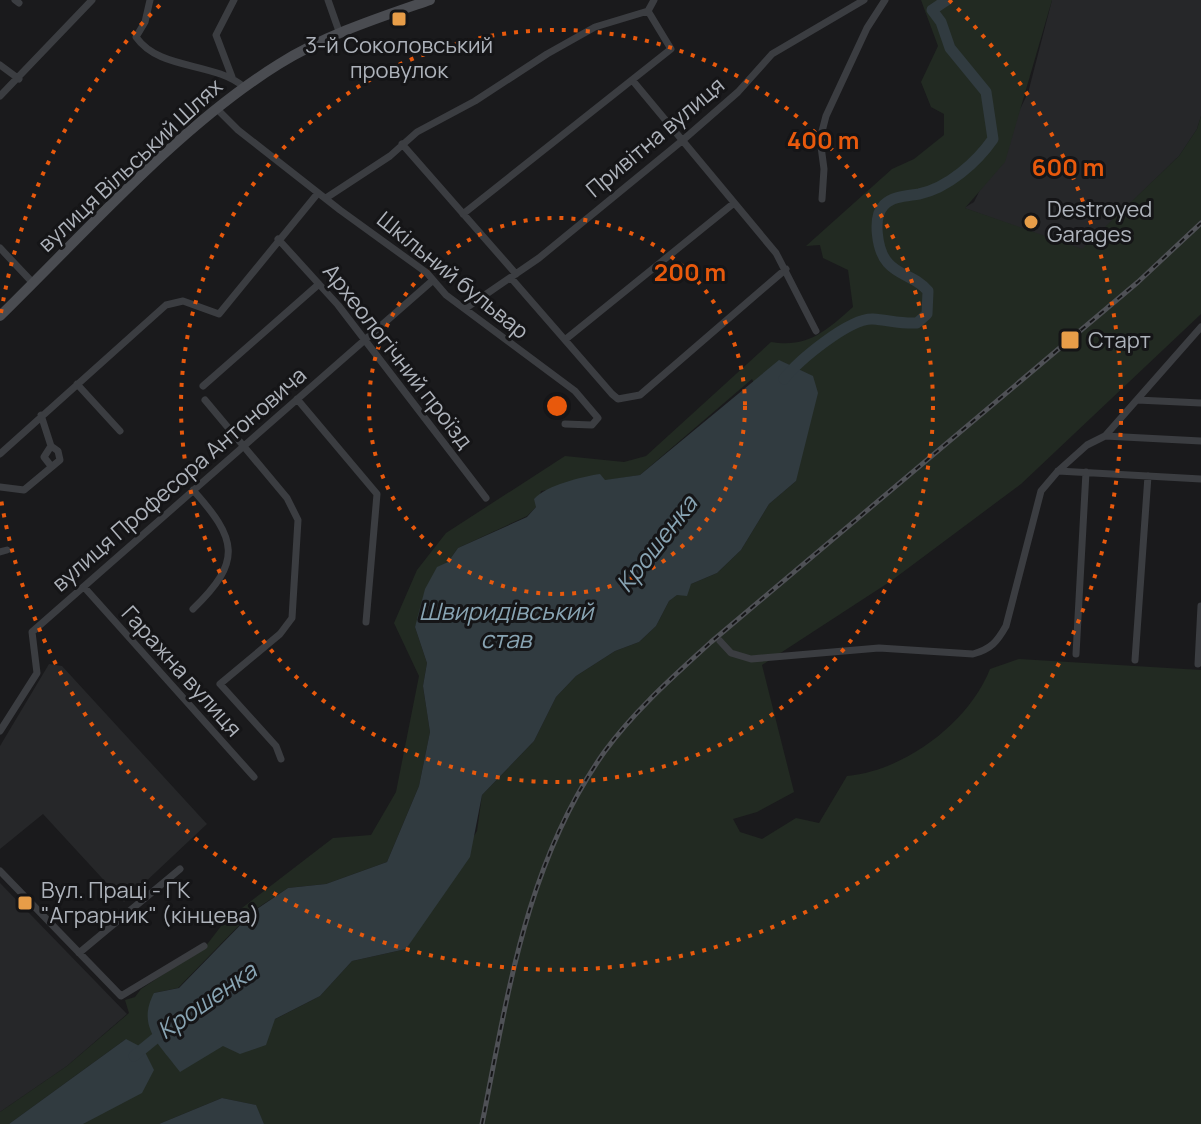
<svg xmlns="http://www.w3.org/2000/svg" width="1201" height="1124" font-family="Manrope,sans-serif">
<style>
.built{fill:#262729}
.green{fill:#222a22;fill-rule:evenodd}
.water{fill:#313b40}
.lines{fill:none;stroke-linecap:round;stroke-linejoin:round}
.river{stroke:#313b40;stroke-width:11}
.street{stroke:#3b3d41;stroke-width:7}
.secondary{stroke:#4a4c51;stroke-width:10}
.rail-casing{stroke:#4f5156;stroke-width:5}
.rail{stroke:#151517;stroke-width:2;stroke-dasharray:6;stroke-linecap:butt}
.ring{fill:none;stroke:#e8590c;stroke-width:4;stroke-dasharray:4 8}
.poi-dot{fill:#e79d48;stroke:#151517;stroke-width:3}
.labels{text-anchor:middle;stroke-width:6;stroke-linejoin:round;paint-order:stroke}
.poi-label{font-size:22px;fill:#aeb3bb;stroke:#151517;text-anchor:start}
.street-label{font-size:22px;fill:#aeb3bb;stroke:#151517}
.water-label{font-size:24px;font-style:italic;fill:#88a4b3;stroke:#151517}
.centre{fill:#e8590c;stroke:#151517;stroke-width:4}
.ring-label{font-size:24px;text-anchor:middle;font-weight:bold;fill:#e8590c;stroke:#151517;stroke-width:6;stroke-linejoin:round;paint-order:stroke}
</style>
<rect width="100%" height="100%" fill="#1a1a1c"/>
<path class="built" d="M1052,0H1201V116L1197,129L1179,156L1082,250L964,208L974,202L1028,93Z
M49,664L62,666L207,824L124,902L43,814L0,849V746Z
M0,883L127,1014L67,1066L0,1112Z"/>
<path class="green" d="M921,0H1052L1005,162L965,208L1082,249L1179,156L1197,129L1201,116V314L1021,484L891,581L762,665L794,792L757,812L733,819L740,832L762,839L796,818L819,823L847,776C904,771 969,723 990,669L1019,659L1201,670V1124H264L255,1105L222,1098L159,1124H83L96,1114L126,1039L9,1124H0V1112L67,1066L129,1013L125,1000L135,997L141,989L205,947L225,921L333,838L371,835L396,792L419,676L394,623L417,570L446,533L565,456L624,462L646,456L771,342C808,348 826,331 853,307L848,270L823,258L820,245L806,246L892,169L914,159L944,135V114L931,107L921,82L938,46ZM752,379L796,481L769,504L741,550L717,573L691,584L669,601L656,626L639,642L615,651L576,676L556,697L534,741L482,795L477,831L406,949L352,961L320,996L223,1046L154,993L178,988L253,911L288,888L326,884L387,862L419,786L430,732L423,686L427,663L415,627L437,568L448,562L458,548L527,516L536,507L541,491L640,475Z"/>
<path class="water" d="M779,360L813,376L818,393L796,481L769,504L741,550L717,573L691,584L687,596L677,595L669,601L656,626L639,642L615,651L576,676L556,697L534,741L482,795L470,857L406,949L352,961L320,996L275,1019L266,1045L240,1054L223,1046L180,1072C160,1045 136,1027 154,993L179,988L254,911L288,888L326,884L387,862L419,786L430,732L423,686L427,663L415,627L425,589L437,567L448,562L458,548L527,517L536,507L534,499C547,485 581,477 600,474L605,480L640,475Z
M126,1039L143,1048L154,1070L142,1093L83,1124H9Z
M222,1098L256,1105L264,1124H159Z"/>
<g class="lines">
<path class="river" d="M784,379C798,361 849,318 873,319C888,320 901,324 917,323L927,314L928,291C917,277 899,276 888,263C877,251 872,217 884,205C893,196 908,196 919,194C948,188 977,162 993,139L986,92L950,48L941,22L932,10L947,0
M134,1056L167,1029"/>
<path class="street" d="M15,0L19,3
M150,0L145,22L136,37C160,71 213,61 244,87
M328,0L340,34
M0,65L19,79
M232,77L216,35L234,0
M633,81L776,253L816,331
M0,96L92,0
M217,109L238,130L340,210L427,273L446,295L575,391L598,418L592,425L565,424
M402,144L516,274
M326,198L390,156L417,132L475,101L547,54L595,27L648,11
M822,199L824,169L820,139L826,116L867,28L885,0
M463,214L671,49L648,11L654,0
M278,239L338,305L486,498
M0,248L33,283
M511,278L612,394L618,399L640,395L786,269
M466,308L539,258L683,140L738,92L772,54L864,0
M566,339L734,203
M77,384L120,431
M203,386L319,284
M297,399L377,494L366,622
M205,400L287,498L298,520L292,618L280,634L220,684L276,746L281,759
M1137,400L1201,403
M1105,436L1201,327
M0,454L166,305L183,301L219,314L318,193
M51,466L44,457L51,446
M1058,471L1201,479
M0,487L24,490L60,460L58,451L51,446L41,415
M0,552L7,550
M84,587L254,777
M193,609C243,561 237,539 193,490
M720,641L731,653L751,659L879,648L973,654C991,649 997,642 1006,626L1041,491L1058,471L1087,445L1105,436L1201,441
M1076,654L1086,472
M1135,660L1148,476
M1198,664L1201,606
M0,731L37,673L32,632L432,281
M0,871L121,996L204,946
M79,953L180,869"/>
<path class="secondary" d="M0,316C85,233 179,126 279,64C325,35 378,18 430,0"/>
<defs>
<path id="rail" d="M482,1124C508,994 526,862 605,751C635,710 674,676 711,642L1138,282L1201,223"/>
</defs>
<use href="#rail" class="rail-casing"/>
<use href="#rail" class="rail"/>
</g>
<g class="ring">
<circle cx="557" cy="406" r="188"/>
<circle cx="557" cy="406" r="376"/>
<path d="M1 313A564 564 0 0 1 165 0M949 0A564 564 0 1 1 1 499"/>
</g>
<g class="poi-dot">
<rect x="391" y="11" width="16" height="16" rx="4"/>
<circle cx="1031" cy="222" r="8"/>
<rect x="1060" y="330" width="20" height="20" rx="4"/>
<rect x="17" y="895" width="16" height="16" rx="4"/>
</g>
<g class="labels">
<g class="poi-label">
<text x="399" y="53" text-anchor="middle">3-й Соколовський<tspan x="399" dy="25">провулок</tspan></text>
<text x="1047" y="217">Destroyed<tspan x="1047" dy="25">Garages</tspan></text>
<text x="1088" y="348">Старт</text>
<text x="41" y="898">Вул. Праці - ГК<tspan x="41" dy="25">"Аграрник" (кінцева)</tspan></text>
</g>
<g class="street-label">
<text transform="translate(655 137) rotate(-40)" y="8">Привітна вулиця</text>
<text transform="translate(130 165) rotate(-43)" y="8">вулиця Вільський Шлях</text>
<text transform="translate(453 275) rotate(39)" y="8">Шкільний бульвар</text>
<text transform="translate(398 356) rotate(52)" y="8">Археологічний проїзд</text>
<text transform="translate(179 479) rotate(-41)" y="8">вулиця Професора Антоновича</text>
<text transform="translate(182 671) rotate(48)" y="8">Гаражна вулиця</text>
</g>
<g class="water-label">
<text transform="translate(657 544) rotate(-52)" y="8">Крошенка</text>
<text x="506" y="620">Швиридівський<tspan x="506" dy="28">став</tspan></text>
<text transform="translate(207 1001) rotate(-35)" y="8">Крошенка</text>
</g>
</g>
<circle cx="557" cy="406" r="12" class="centre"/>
<g class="ring-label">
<text x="823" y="149">400 m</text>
<text x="1068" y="176">600 m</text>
<text x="690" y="281">200 m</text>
</g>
</svg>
